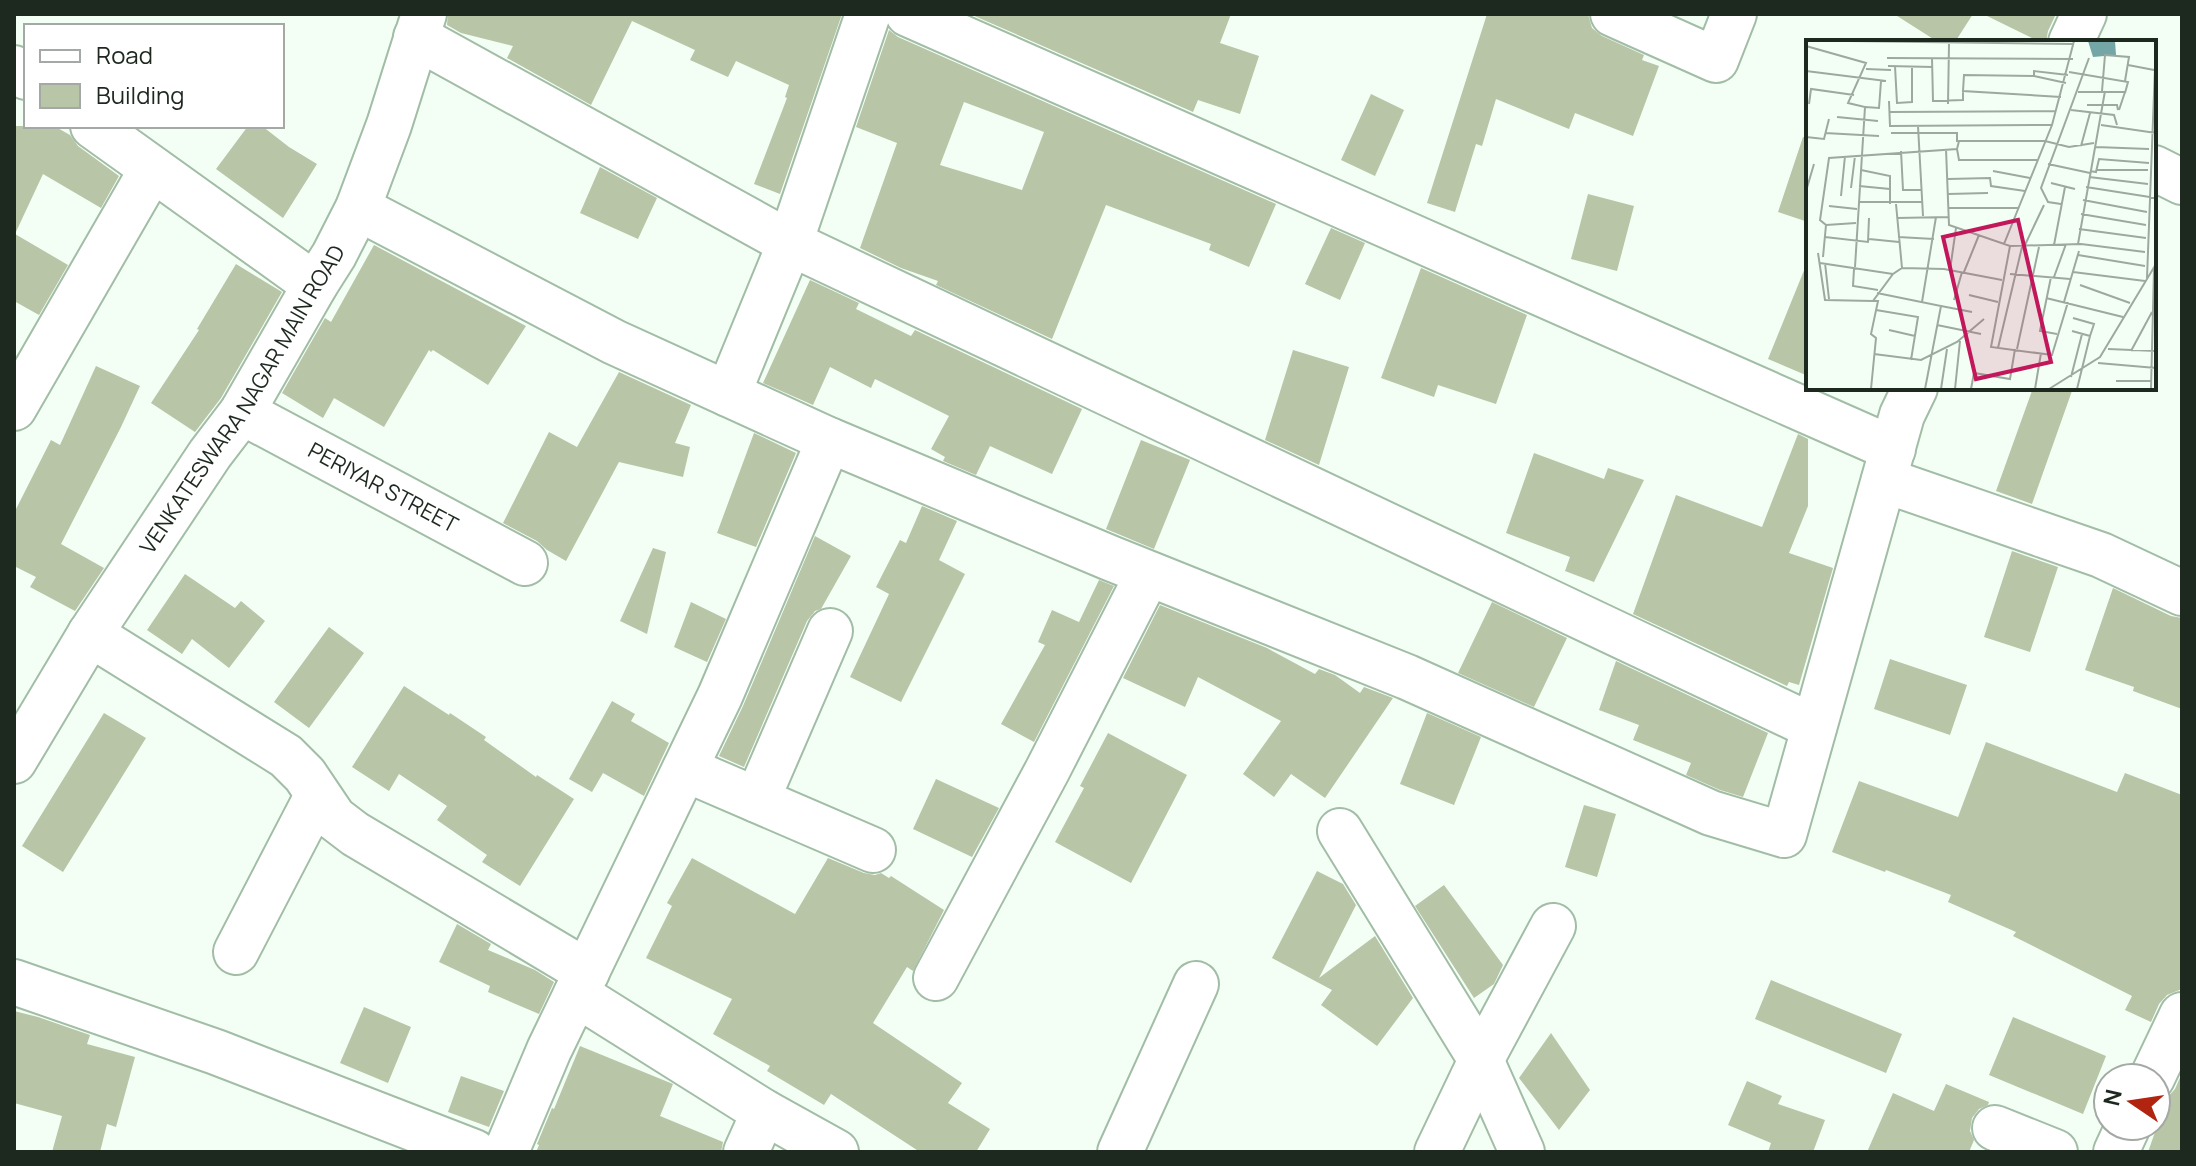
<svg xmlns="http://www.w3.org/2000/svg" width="2196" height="1166" font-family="Manrope,sans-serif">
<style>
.building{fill:#b8c5a6;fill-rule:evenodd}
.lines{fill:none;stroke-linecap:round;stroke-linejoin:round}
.minor-casing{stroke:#a2bda6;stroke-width:48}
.minor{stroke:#fff;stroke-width:44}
.labels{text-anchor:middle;stroke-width:6;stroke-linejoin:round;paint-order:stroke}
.street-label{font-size:22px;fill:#1d281f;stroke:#fff}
.inset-road{fill:none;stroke:#9da99f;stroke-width:2}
.view{fill:#c2185b;fill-opacity:0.15;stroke:#c2185b;stroke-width:4}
.inset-edge{fill:none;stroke:#1d281f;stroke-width:4}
</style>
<rect width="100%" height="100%" fill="#f3fff5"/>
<path class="building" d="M448,14H842L780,194L754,184L787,98L785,97L789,85L736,61L728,77L690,60L695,50L632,21L591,105L507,58L513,46L461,33L447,25Z
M970,14H1231L1220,43L1259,56L1240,114L1198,100L1193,112Z
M1487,14H1588L1592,28L1602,36L1644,55L1642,60L1659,66L1633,136L1575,113L1569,129L1496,99L1482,146L1476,144L1455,212L1427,203Z
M1894,14H1973L1955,42H1938Z
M1983,14H2056L2048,31L2046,42H2040Z
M889,30L898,37L1276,204L1249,267L1209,250L1211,244L1106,205L1052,339L936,285L938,281L901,268L860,248L897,143L856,127ZM964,102L1044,132L1022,190L940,165Z
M1371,94L1404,110L1375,176L1341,160Z
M14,126H54L70,135L78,146L119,176L101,208L43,174L15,234L68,265L39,315L14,301Z
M248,126H262L289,147L317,164L283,218L216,169Z
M1803,137L1808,138V222L1778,212Z
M600,167L657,198L638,239L580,213Z
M1588,194L1634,206L1617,271L1571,259Z
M1331,228L1365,243L1340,300L1305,284Z
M374,245L526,326L488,385L433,350L431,352L429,350L384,427L334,398L323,418L282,393L325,318L331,322Z
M1807,263H1808V376L1768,359Z
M236,264L282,292L221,398L195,432L151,403L199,330L197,329Z
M1421,268L1527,315L1496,404L1438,385L1434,397L1381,378Z
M810,280L859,303L856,309L911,336L915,330L1082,409L1052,474L990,446L976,475L943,461L945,457L931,449L949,416L875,379L871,388L830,367L813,405L763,383Z
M1293,350L1349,367L1319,465L1265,440Z
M96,366L140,386L121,427L61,544L104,568L75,611L30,587L36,577L14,566V513L51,440L60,445Z
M619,372L691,405L675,443L690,447L683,477L619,462L566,561L547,550L537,541L503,523L549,432L577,447Z
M2033,388H2073L2032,504L1996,491Z
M754,433L796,453L756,547L717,533Z
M1798,434L1808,439V506L1789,553L1833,568L1799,685L1789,682L1787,686L1633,614L1676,495L1762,527Z
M1141,440L1190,460L1154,549L1106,529Z
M1534,453L1604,479L1608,468L1644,480L1594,582L1565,571L1570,557L1506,533Z
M922,506L957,521L939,560L965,574L901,702L850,677L889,594L876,587L900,540L906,543Z
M815,536L851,556L821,609L815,611L807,621L744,767L719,756L743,706Z
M653,548L666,552L647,634L620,621Z
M2012,551L2058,567L2030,652L1984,637Z
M185,574L235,608L241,601L265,621L229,668L192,639L182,654L147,630Z
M1099,580L1114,586L1034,742L1001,724L1045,645L1038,642L1052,610L1079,622Z
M2113,588L2171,616L2182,618V709L2133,691L2134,687L2085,670Z
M691,602L726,619L707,662L674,647Z
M1492,602L1567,638L1534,707L1458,673Z
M1160,605L1267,648L1315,674L1319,669L1335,675L1360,693L1364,687L1393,698L1325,798L1291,774L1274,797L1243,774L1281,721L1198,677L1185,707L1123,678Z
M329,627L364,653L309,728L274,702Z
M1890,659L1967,685L1950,735L1874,709Z
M1616,661L1768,733L1743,797L1720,790L1686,775L1691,763L1633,740L1639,725L1599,710Z
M404,686L449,715L450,713L486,737L484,740L536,777L537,775L574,799L520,886L482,862L487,855L437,820L447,806L399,774L389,791L352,767Z
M612,701L635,714L631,721L669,743L644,796L603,773L592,792L569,779Z
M104,713L146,738L63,872L22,846Z
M1427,713L1481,737L1454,805L1400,784Z
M1108,733L1187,775L1131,883L1055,842L1084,788L1080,786Z
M1986,742L2117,792L2125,773L2182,795V989L2167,995L2159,1004L2151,1022L2125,1010L2132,996L2013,936L2016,932L1948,902L1951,895L1886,870L1885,872L1832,852L1859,781L1958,817Z
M936,779L999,808L972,857L913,829Z
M1584,805L1616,814L1597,877L1565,867Z
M692,858L795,914L828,858L864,873L875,875L881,873L889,878L891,876L944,910L913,971L907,967L873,1023L962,1083L948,1103L990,1129L976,1152H920L831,1094L824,1105L767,1071L770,1066L713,1034L732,999L646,958L672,906L667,903Z
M1317,871L1343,884L1356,905L1319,978L1375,936L1413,998L1377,1046L1321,1005L1332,990L1272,958Z
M1444,885L1503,965L1494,984L1474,998L1415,906Z
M457,924L491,944L488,950L535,970L554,982L539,1014L488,992L490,986L439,962Z
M1771,980L1902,1034L1886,1073L1755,1019Z
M364,1007L411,1027L388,1083L340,1063Z
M14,1011L38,1017L90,1035L87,1044L135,1057L116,1127L107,1124L100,1152H52L62,1116L14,1103Z
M2013,1017L2106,1056L2083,1114L1989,1075Z
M1551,1033L1590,1090L1559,1130L1519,1078Z
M580,1046L673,1084L660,1116L723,1142L721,1152H536L539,1145L537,1144L552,1108L554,1109Z
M2182,1073V1152H2148L2167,1098L2175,1089Z
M461,1076L504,1091L489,1127L448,1112Z
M1747,1081L1782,1096L1778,1104L1825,1120L1813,1152H1768L1771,1143L1728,1125Z
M1946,1084L1989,1102L1988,1105L1979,1109L1972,1118L1970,1131L1974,1140L1969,1152H1867L1893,1093L1934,1111Z"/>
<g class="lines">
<defs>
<g id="minor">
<path d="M908,14L1893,449"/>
<path d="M1613,14L1716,60L1734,14"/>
<path d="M416,37L790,243L1814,727"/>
<path d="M2071,42L2084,14"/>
<path d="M14,68L26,77"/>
<path d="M93,126L315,285"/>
<path d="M2154,168L2182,182"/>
<path d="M358,208L614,342L829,440L1110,558L1407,677L1711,813L1784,835L1902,415L1915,388"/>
<path d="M728,394L790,243L868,14"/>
<path d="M14,408L152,169"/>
<path id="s1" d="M242,412L525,563"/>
<path d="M1884,480L2101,555L2182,593"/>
<path d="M90,634L286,756L305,775L334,818L355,834L587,972"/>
<path id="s2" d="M14,761L90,634L210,454L242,412L315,285L334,255L358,208L389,125L424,14"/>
<path d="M685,769L873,850"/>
<path d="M757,800L830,631"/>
<path d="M1340,831L1481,1060L1522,1152"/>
<path d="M236,952L317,796"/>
<path d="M936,978L1047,771L1148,574"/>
<path d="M14,982L216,1052L474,1152"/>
<path d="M576,994L764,1112L836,1152"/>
<path d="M2152,1078L2182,1015"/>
<path d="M1995,1128L2055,1152"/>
<path d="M506,1152L549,1050L720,696L829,440"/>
<path d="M746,1152L764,1112"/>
<path d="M1120,1152L1196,984"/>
<path d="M1437,1152L1481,1060L1553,926"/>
<path d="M2116,1152L2128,1126"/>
</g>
</defs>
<use href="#minor" class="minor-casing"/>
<use href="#minor" class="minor"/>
</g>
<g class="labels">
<g class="street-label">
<text dy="8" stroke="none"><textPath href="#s2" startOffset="428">VENKATESWARA NAGAR MAIN ROAD</textPath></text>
<text dy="8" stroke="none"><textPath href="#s1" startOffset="160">PERIYAR STREET</textPath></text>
</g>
</g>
<g transform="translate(1806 40)">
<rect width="350" height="350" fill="#f3fff5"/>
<path d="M282,1H309L310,15L287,17Z" fill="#74a6a7"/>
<path class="inset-road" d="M41,1L268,4M0,6L60,23L42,63L59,67L49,227M81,18L267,19M126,18L127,61L157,60V51M322,25L348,30M82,26L127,27M89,26L91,63L106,62V27M60,29L85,30M0,31L80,41M263,32L322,42L319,53M228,36L260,43M296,51L299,15L323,17L319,41M272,52H319L313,70M255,57L157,51L158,35L228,36V31L262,35M83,61L84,86L246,85M3,64L5,49L48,55M142,64L143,4M281,65H311L312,70M59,67L73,68L75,41M265,70L308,75L311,85M84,72L250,71M31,77L72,81M295,85L350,93M112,86L117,176M19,93L73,96M85,93H151V102M0,97L18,99L23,79M275,106L284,73M290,107L343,109M140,109L143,185L204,206L275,204L339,212M151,109L153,120H231M95,111L97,150H115M242,124L284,133M55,130L84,136V164M291,130H342M187,131L224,138M284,131L290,132L293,119L343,123M283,137L342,144M142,139L184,138L185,146L219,151M245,143L269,149M53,146L84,149M280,147L350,158M45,148L49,116M0,151L8,124M142,154L182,153M35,156L39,116M277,160L341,172M52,162H116M90,164L96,228M255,164L242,162L235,148L283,18M23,166L51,169M142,168H213M275,174L340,185M91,178L143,177M20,185L50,183M273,189L340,198M19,197L62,202L63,178M92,197L128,199M63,199L93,202M198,204L246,85L268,1M272,204L299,51M248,205L259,147M204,206L185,307L246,315L262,262M218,207L238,165M12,213L19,260L67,261M272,215L339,226M17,217L20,185L14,180L23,118L151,109L153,101H239L263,107L288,103M14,223L87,234M19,223L23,259M48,229L47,246L72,250M144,230L150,188M158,232L173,195M267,232L339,241M204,234L264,239M245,237L234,291L251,294M248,237L260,204M341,238L350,1M274,245L324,263M71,253L135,266L119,349M163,255L192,262M240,258L317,277M148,260L156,232M116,262L130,177M258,262L273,211M135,266L166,272M70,270L112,277L105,320M267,278L288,284L284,296M131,285L175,294M83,290L109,296M266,291L284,296L271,349M192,308L216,207M211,309L233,207M302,309L350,311M325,311L346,272M68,314L115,320L151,302L178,279M292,323L350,328M265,337L276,294M310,341H345M65,349L70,298L65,294L72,261H67L87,234L96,228L138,229L196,240M135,349L141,309M149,349L154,301M165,349L168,333L204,339L209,309M229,349L235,313M243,349L294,317L350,224M345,349L348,229"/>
<path class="view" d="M212,180L245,322L170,339L137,197Z"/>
<rect width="350" height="350" class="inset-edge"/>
</g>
<rect width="2196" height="1166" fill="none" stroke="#1d281f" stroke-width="32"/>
<rect x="24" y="24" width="260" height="104" fill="#ffffff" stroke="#a5a9a5" stroke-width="2"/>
<rect x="40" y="50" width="40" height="12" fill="#ffffff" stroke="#a5a9a5" stroke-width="2"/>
<text x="96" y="64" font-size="24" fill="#1d281f">Road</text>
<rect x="40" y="84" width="40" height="24" fill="#b8c5a6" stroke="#a5a9a5" stroke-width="2"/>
<text x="96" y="104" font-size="24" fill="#1d281f">Building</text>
<g transform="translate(2132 1102) rotate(283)"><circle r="38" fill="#ffffff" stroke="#a5a9a5" stroke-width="2"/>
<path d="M0-6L14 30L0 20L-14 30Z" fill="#b12410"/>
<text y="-12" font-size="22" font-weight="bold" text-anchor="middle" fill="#1d281f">N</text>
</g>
</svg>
